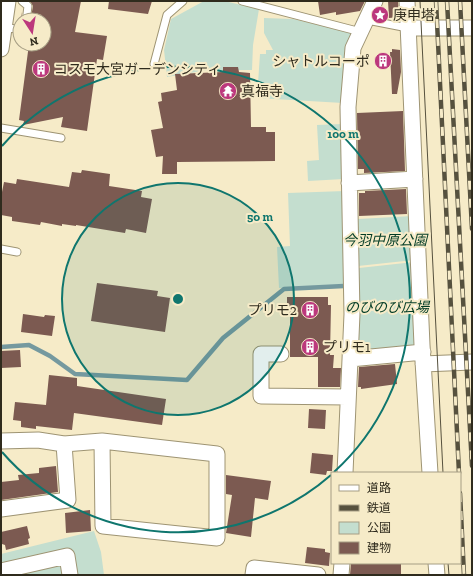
<svg xmlns="http://www.w3.org/2000/svg" width="473" height="576" font-family="'Zilla Slab','Noto Sans JP',serif">
<style>
.green{fill:#c4decf}
.lines{fill:none;stroke-linecap:round;stroke-linejoin:round}
.stream{stroke:#75999f;stroke-width:4.5}
.building{fill:#7c5a51}
.lane-casing{stroke:#9e9473;stroke-width:9}
.street-casing{stroke:#9e9473;stroke-width:17}
.lane{stroke:#fff;stroke-width:7}
.street{stroke:#fff;stroke-width:15}
.tram{stroke:#56513e;stroke-width:1}
.rail-casing{stroke:#56513e;stroke-width:4.5}
.rail{stroke:#f6ebc8;stroke-width:3;stroke-dasharray:9;stroke-linecap:butt}
.ring{fill:none;stroke:#0f766e;stroke-width:2}
.labels{text-anchor:middle;stroke-width:4;stroke-linejoin:round;paint-order:stroke}
.poi-label{font-size:14px;fill:#2f2b1d;stroke:#f6ebc8;text-anchor:start}
.park-label{font-size:14px;font-style:italic;fill:#003b25;stroke:#f6ebc8}
.centre{fill:#0f766e;stroke:#f6ebc8;stroke-width:2}
.ring-label{font-size:12px;text-anchor:middle;font-weight:bold;fill:#0f766e;stroke:#f6ebc8;stroke-width:4;stroke-linejoin:round;paint-order:stroke}
</style>
<rect width="100%" height="100%" fill="#f6ebc8"/>
<path class="green" d="M204,1H224L259,9L253,45L252,70H207L167,77L164,50L171,19Z
M264,18L293,19L354,33L343,103L257,98L260,54H266V50H273L264,33Z
M342,124L344,179L308,181L307,161L319,160L317,125Z
M345,191L348,285L279,288L277,247L290,246L288,193Z
M412,216L414,260L358,266V219Z
M414,262L418,347L356,352L359,268Z
M94,531L101,552L104,575H1V554Z"/>
<g class="lines">
<path class="stream" d="M1,347L29,345L50,356L75,374L187,380L223,338L284,289L344,286"/>
</g>
<path class="building" d="M30,1H81L75,32L107,36L103,60L97,59L87,131L61,127L63,117L23,125L24,121L19,120L29,44H44V20H21L22,12V16L24,18L29,19L31,17L33,6Z
M109,1H152L148,14L108,9Z
M318,1H365L360,11L336,15V12L320,15Z
M388,1H398L399,17L389,18Z
M392,49L400,50L401,72L397,94H392L390,52H392Z
M223,67H238L239,72L250,73L251,127H266V132H275V161L177,162V174H162L163,156L156,157L151,130L163,128L158,102L162,101L161,93L177,90L175,74L223,72Z
M403,111L405,171L364,173V169H358L357,113Z
M82,170L110,174L109,186L142,191L141,197L152,199L146,233L126,229L125,233L76,225V226L62,224V226L41,222L40,225L12,221V217L1,215V197L4,182L16,184L17,179L69,187L72,172L81,173Z
M406,189L407,214L359,216V193H365V191Z
M97,283L158,291L157,296L170,298L165,332L91,321Z
M287,297H328V305H331L330,355H334L333,368H341L340,387H318V357H290V316H287Z
M23,314L44,317L45,315L55,316L52,336L21,332Z
M20,350L21,367L1,368V351Z
M395,364L397,384L361,389V387H358L359,367Z
M49,375L77,378V386L166,399L162,425L74,413L72,430L36,426V429L21,427V421L13,420L15,402L46,405Z
M309,409L326,410L325,429L308,428Z
M312,453L333,455L332,471H327L326,475L310,473Z
M56,466L58,492L1,500V482L19,480L18,475L39,473V468Z
M226,475L271,481L268,500L255,498L251,537L226,533L232,495L226,494Z
M90,510L91,531L66,533L65,513Z
M27,526L30,538L28,539L29,544L6,550L5,545L2,544L1,532Z
M307,547L325,549V552L330,553L329,566L305,563Z
M351,563H401V575H350Z"/>
<g class="lines">
<defs>
<path id="lane" d="M22,1L28,6L27,14
M242,1L361,32
M367,20L408,28
M4,28L20,29
M154,64L167,15L183,1
M1,128L61,138
M1,249L17,252"/>
<path id="street" d="M407,1L422,345L430,473
M408,28H472
M1,49L8,1
M349,183L415,179
M281,354H261V396L347,397
M350,359L423,352
M423,364L472,362
M1,441L38,440L64,444L68,500L1,509
M64,444L102,441L217,454V538L103,526L102,441
M345,473L352,314L348,107L353,48L375,1
M436,563L437,575
M1,571L67,556L70,575
M253,575L254,568L318,575
M341,575L342,563"/>
</defs>
<use href="#lane" class="lane-casing"/>
<use href="#street" class="street-casing"/>
<use href="#lane" class="lane"/>
<use href="#street" class="street"/>
<path class="tram" d="M420,1L443,473
M448,563L449,575"/>
<defs>
<path id="rail" d="M436,1L459,473
M447,1L472,466
M460,1L472,229
M460,493L464,575"/>
</defs>
<use href="#rail" class="rail-casing"/>
<use href="#rail" class="rail"/>
</g>
<circle cx="178" cy="299" r="116" fill="#0f766e" fill-opacity=".12"/>
<g class="ring">
<circle cx="178" cy="299" r="116"/>
<path d="M331 475A233 233 0 0 1 2 452M2 146A233 233 0 1 1 334 472"/>
</g>
<defs>
<symbol id="sight-disc" viewBox="-11 -11 22 22"><circle r="9.5" fill="#bc387d" stroke="#f6ebc8"/><path d="M0-6L1.8-2.2L6-1.7L2.9 1.2L3.7 5.4L0 3.3L-3.7 5.4L-2.9 1.2L-6-1.7L-1.8-2.2Z" fill="#fff"/></symbol>
<symbol id="building-disc" viewBox="-11 -11 22 22"><circle r="9.5" fill="#bc387d" stroke="#f6ebc8"/><path d="M-4-6H4V6H1V3H-1V6H-4ZM-2.5-4.3h1.7v1.8h-1.7ZM.8-4.3h1.7v1.8H.8ZM-2.5-1h1.7V.8h-1.7ZM.8-1h1.7V.8H.8Z" fill="#fff"/></symbol>
<symbol id="temple-disc" viewBox="-11 -11 22 22"><circle r="9.5" fill="#bc387d" stroke="#f6ebc8"/><path d="M0-6L5-2H3V0L6.5 2.5H4V6H1.5V3h-3V6H-4V2.5H-6.5L-3 0V-2H-5Z" fill="#fff"/></symbol>
</defs>
<g fill-rule="evenodd">
<use href="#sight-disc" x="370" y="5" width="20" height="20"/>
<use href="#building-disc" x="373" y="51" width="20" height="20"/>
<use href="#building-disc" x="31" y="59" width="20" height="20"/>
<use href="#temple-disc" x="218" y="81" width="20" height="20"/>
<use href="#building-disc" x="300" y="300" width="20" height="20"/>
<use href="#building-disc" x="300" y="337" width="20" height="20"/>
</g>
<g class="labels">
<g class="poi-label">
<text x="393" y="20">庚申塔</text>
<text x="370" y="66" text-anchor="end">シャトルコーポ</text>
<text x="54" y="74">コスモ大宮ガーデンシティ</text>
<text x="241" y="96">真福寺</text>
<text x="297" y="315" text-anchor="end">プリモ2</text>
<text x="323" y="352">プリモ1</text>
</g>
<g class="park-label">
<text x="385" y="245">今羽中原公園</text>
<text x="387" y="312">のびのび広場</text>
</g>
</g>
<circle cx="178" cy="299" r="6" class="centre"/>
<g class="ring-label">
<text x="343" y="138">100 m</text>
<text x="260" y="221">50 m</text>
</g>
<rect width="473" height="576" fill="none" stroke="#2f2b1d" stroke-width="4"/>
<rect x="331" y="472" width="130" height="92" fill="#f6ebc8" stroke="#a69e84"/>
<rect x="339" y="485" width="20" height="6" fill="#ffffff" stroke="#a69e84"/>
<text x="367" y="492" font-size="12" fill="#2f2b1d">道路</text>
<rect x="339" y="505" width="20" height="6" fill="#56513e" stroke="#a69e84"/>
<text x="367" y="512" font-size="12" fill="#2f2b1d">鉄道</text>
<rect x="339" y="522" width="20" height="12" fill="#c4decf" stroke="#a69e84"/>
<text x="367" y="532" font-size="12" fill="#2f2b1d">公園</text>
<rect x="339" y="542" width="20" height="12" fill="#7c5a51" stroke="#a69e84"/>
<text x="367" y="552" font-size="12" fill="#2f2b1d">建物</text>
<g transform="translate(32 32) rotate(168)"><circle r="19" fill="#f6ebc8" stroke="#a69e84"/>
<path d="M0-3L7 15L0 10L-7 15Z" fill="#bc387d"/>
<text y="-6" font-size="11" font-weight="bold" text-anchor="middle" fill="#2f2b1d">N</text>
</g>
</svg>
